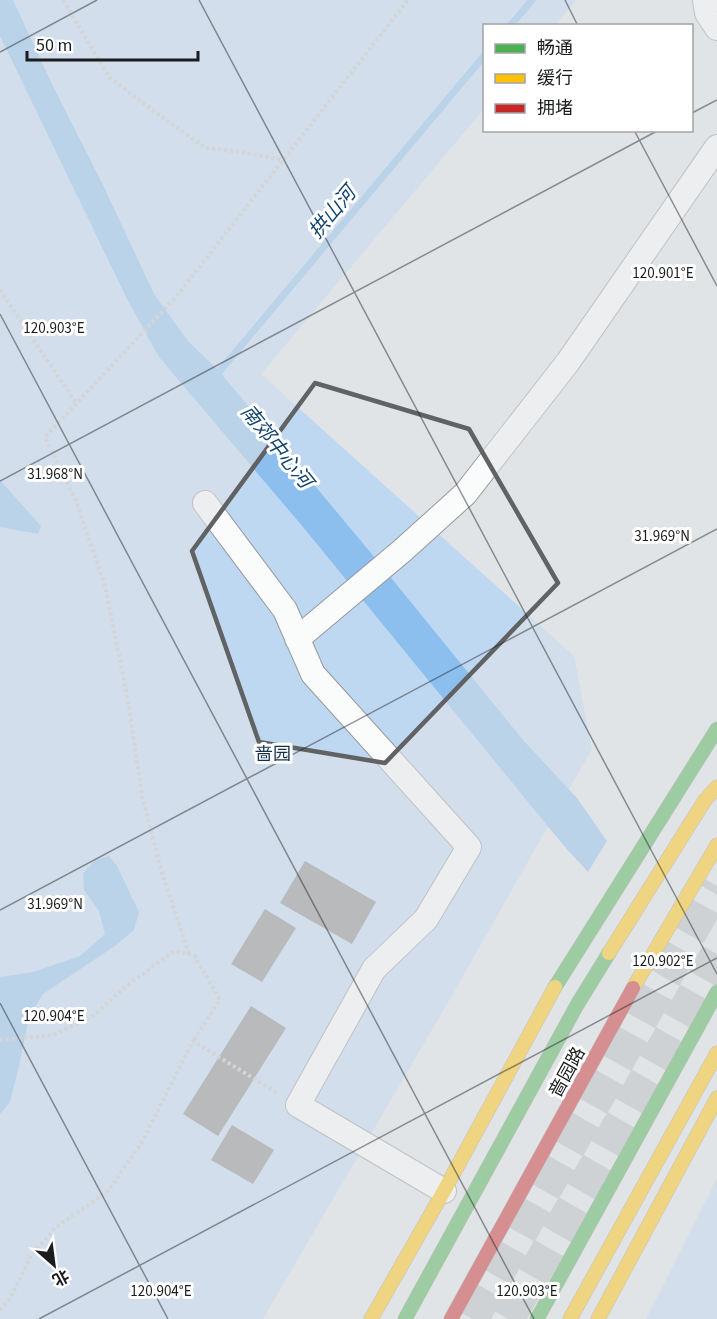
<svg xmlns="http://www.w3.org/2000/svg" width="717" height="1319" font-family="'Source Sans 3','Noto Sans SC',sans-serif">
<style>
.green{fill:#bfd8f2}
.water{fill:#8cbeee}
.lines{fill:none;stroke-linecap:round;stroke-linejoin:round}
.stream{stroke:#8cbeee;stroke-width:7}
.building{fill:#86888a}
.highway-tunnel{stroke:#b9bcbe;stroke-width:33;stroke-dasharray:33 16;stroke-linecap:butt}
.street-casing{stroke:#96999b;stroke-width:26}
.fast-casing{stroke:#96999b;stroke-width:15}
.slow-casing{stroke:#96999b;stroke-width:15}
.jam-casing{stroke:#96999b;stroke-width:15}
.path{stroke:#c2c3c3;stroke-width:4;stroke-dasharray:3 3;stroke-linecap:butt}
.street{stroke:#fafbfb;stroke-width:24}
.fast{stroke:#4caf50;stroke-width:14}
.slow{stroke:#ffc107;stroke-width:14}
.jam{stroke:#c62828;stroke-width:14}
.marked{fill:none;stroke:#606263;stroke-width:4.5;stroke-linejoin:round}
.ticks{fill:none;stroke:#1a1c1d;stroke-width:1.5;stroke-opacity:0.45}
.labels{text-anchor:middle;stroke-width:6;stroke-linejoin:round;paint-order:stroke}
.park-label{font-size:18px;fill:#15324d;stroke:#fff}
.street-label{font-size:18px;fill:#1a1c1d;stroke:#fff}
.water-label{font-size:20px;font-style:italic;fill:#134470;stroke:#fff}
.ticks-label{font-size:15px;text-anchor:middle;fill:#1a1c1d;stroke:#fff;stroke-width:6;stroke-linejoin:round;paint-order:stroke}
</style>
<rect width="100%" height="100%" fill="#e1e4e6"/>
<path class="green" d="M0,0H576L555,25L484,26V109L261,374L574,656L592,749L450,999L263,1319H0Z
M717,1179V1319H646Z"/>
<path class="water" d="M0,0H13L52,84L103,185L154,294L188,341L219,371L366,547L523,740L577,798L607,841L588,872L564,846L303,527L159,357L127,299L0,36Z
M0,480L41,526L38,534L0,527Z
M109,856L117,866L139,912L134,930L115,946L43,994L29,1017L19,1066L10,1102L0,1114V977L33,972L80,956L105,934L99,911L84,890L83,873L95,860Z"/>
<g class="lines">
<path class="stream" d="M510,26L532,0
M214,378L484,56"/>
</g>
<path class="building" d="M305,861L376,902L352,944L280,903Z
M265,909L296,928L262,982L231,964Z
M251,1006L286,1028L218,1136L183,1114Z
M232,1125L274,1150L253,1184L211,1160Z"/>
<g class="lines">
<path class="highway-tunnel" d="M472,1319L717,886
M508,1319L717,954"/>
<defs>
<path id="street" d="M705,0L707,13L717,28
M205,503L285,610L313,674L469,847L426,919L374,969L298,1105L444,1191
M297,639L403,550L465,494L568,362L717,147"/>
<path id="fast" d="M555,987L717,729
M405,1319L577,1005L609,953
M537,1319L717,992"/>
<path id="slow" d="M609,953L705,800L717,787
M633,988L717,845
M371,1319L444,1191L555,987
M570,1319L717,1053
M598,1319L717,1098"/>
<path id="jam" d="M451,1319L633,988"/>
</defs>
<use href="#street" class="street-casing"/>
<use href="#fast" class="fast-casing"/>
<use href="#slow" class="slow-casing"/>
<use href="#jam" class="jam-casing"/>
<path class="path" d="M63,0L109,77L144,104L206,148L242,152L283,160
M0,290L76,403
M189,954L162,873L142,796L128,700L105,586L76,501L45,437L176,297L408,0
M0,1040L53,1035L93,1016L125,987L174,951L194,955L220,1000L193,1041
M0,1310L10,1299L31,1256L55,1228L108,1191L142,1142L193,1041L279,1094"/>
<use href="#street" class="street"/>
<use href="#fast" class="fast"/>
<use href="#slow" class="slow"/>
<use href="#jam" class="jam"/>
</g>
<path d="M0 0H717V1319H0ZM315,383L469,429L558,583L385,763L259,742L192,551Z" fill="#e1e4e6" fill-opacity=".55" fill-rule="evenodd"/>
<path class="marked" d="M315,383L469,429L558,583L385,763L259,742L192,551Z"/>
<path class="ticks" d="M199,0L717,974M565,0L578,26M0,52L97,0M692,113L717,100M634,130L717,286M0,314L534,1319M0,481L659,130M0,910L717,529M0,1003L168,1319M39,1319L717,958"/>
<g class="labels">
<g class="park-label">
<text x="273" y="760">啬园</text>
</g>
<g class="street-label">
<text transform="translate(567 1072) rotate(-61)" y="6">啬园路</text>
</g>
<g class="water-label">
<text transform="translate(332 212) rotate(-50)" y="7">拱山河</text>
<text transform="translate(277 446) rotate(51)" y="7">南郊中心河</text>
</g>
</g>
<g class="ticks-label">
<text x="663" y="278">120.901°E</text>
<text x="54" y="333">120.903°E</text>
<text x="55" y="479">31.968°N</text>
<text x="662" y="541">31.969°N</text>
<text x="55" y="909">31.969°N</text>
<text x="663" y="966">120.902°E</text>
<text x="54" y="1021">120.904°E</text>
<text x="161" y="1296">120.904°E</text>
<text x="527" y="1296">120.903°E</text>
</g>
<rect x="483" y="24" width="210" height="108" fill="#ffffff" stroke="#a3a4a5" stroke-width="1.5"/>
<rect x="495" y="44" width="30" height="9" fill="#4caf50" stroke="#a3a4a5" stroke-width="1.5"/>
<text x="537" y="54" font-size="18" fill="#1a1c1d">畅通</text>
<rect x="495" y="74" width="30" height="9" fill="#ffc107" stroke="#a3a4a5" stroke-width="1.5"/>
<text x="537" y="84" font-size="18" fill="#1a1c1d">缓行</text>
<rect x="495" y="104" width="30" height="9" fill="#c62828" stroke="#a3a4a5" stroke-width="1.5"/>
<text x="537" y="114" font-size="18" fill="#1a1c1d">拥堵</text>
<g transform="translate(54 1265) rotate(152)" stroke="#ffffff" stroke-width="4.5" paint-order="stroke">
<path d="M0-4.5L10 22L0 15L-10 22Z" fill="#1a1c1d"/>
<text y="-9" font-size="16" font-weight="bold" text-anchor="middle" fill="#1a1c1d">北</text>
</g>
<path d="M27 51v9h171v-9" fill="none" stroke="#1a1c1d" stroke-width="3"/>
<text x="36" y="51" font-size="18" fill="#1a1c1d" stroke="#ffffff" stroke-width="4.5" paint-order="stroke">50 m</text>
</svg>
